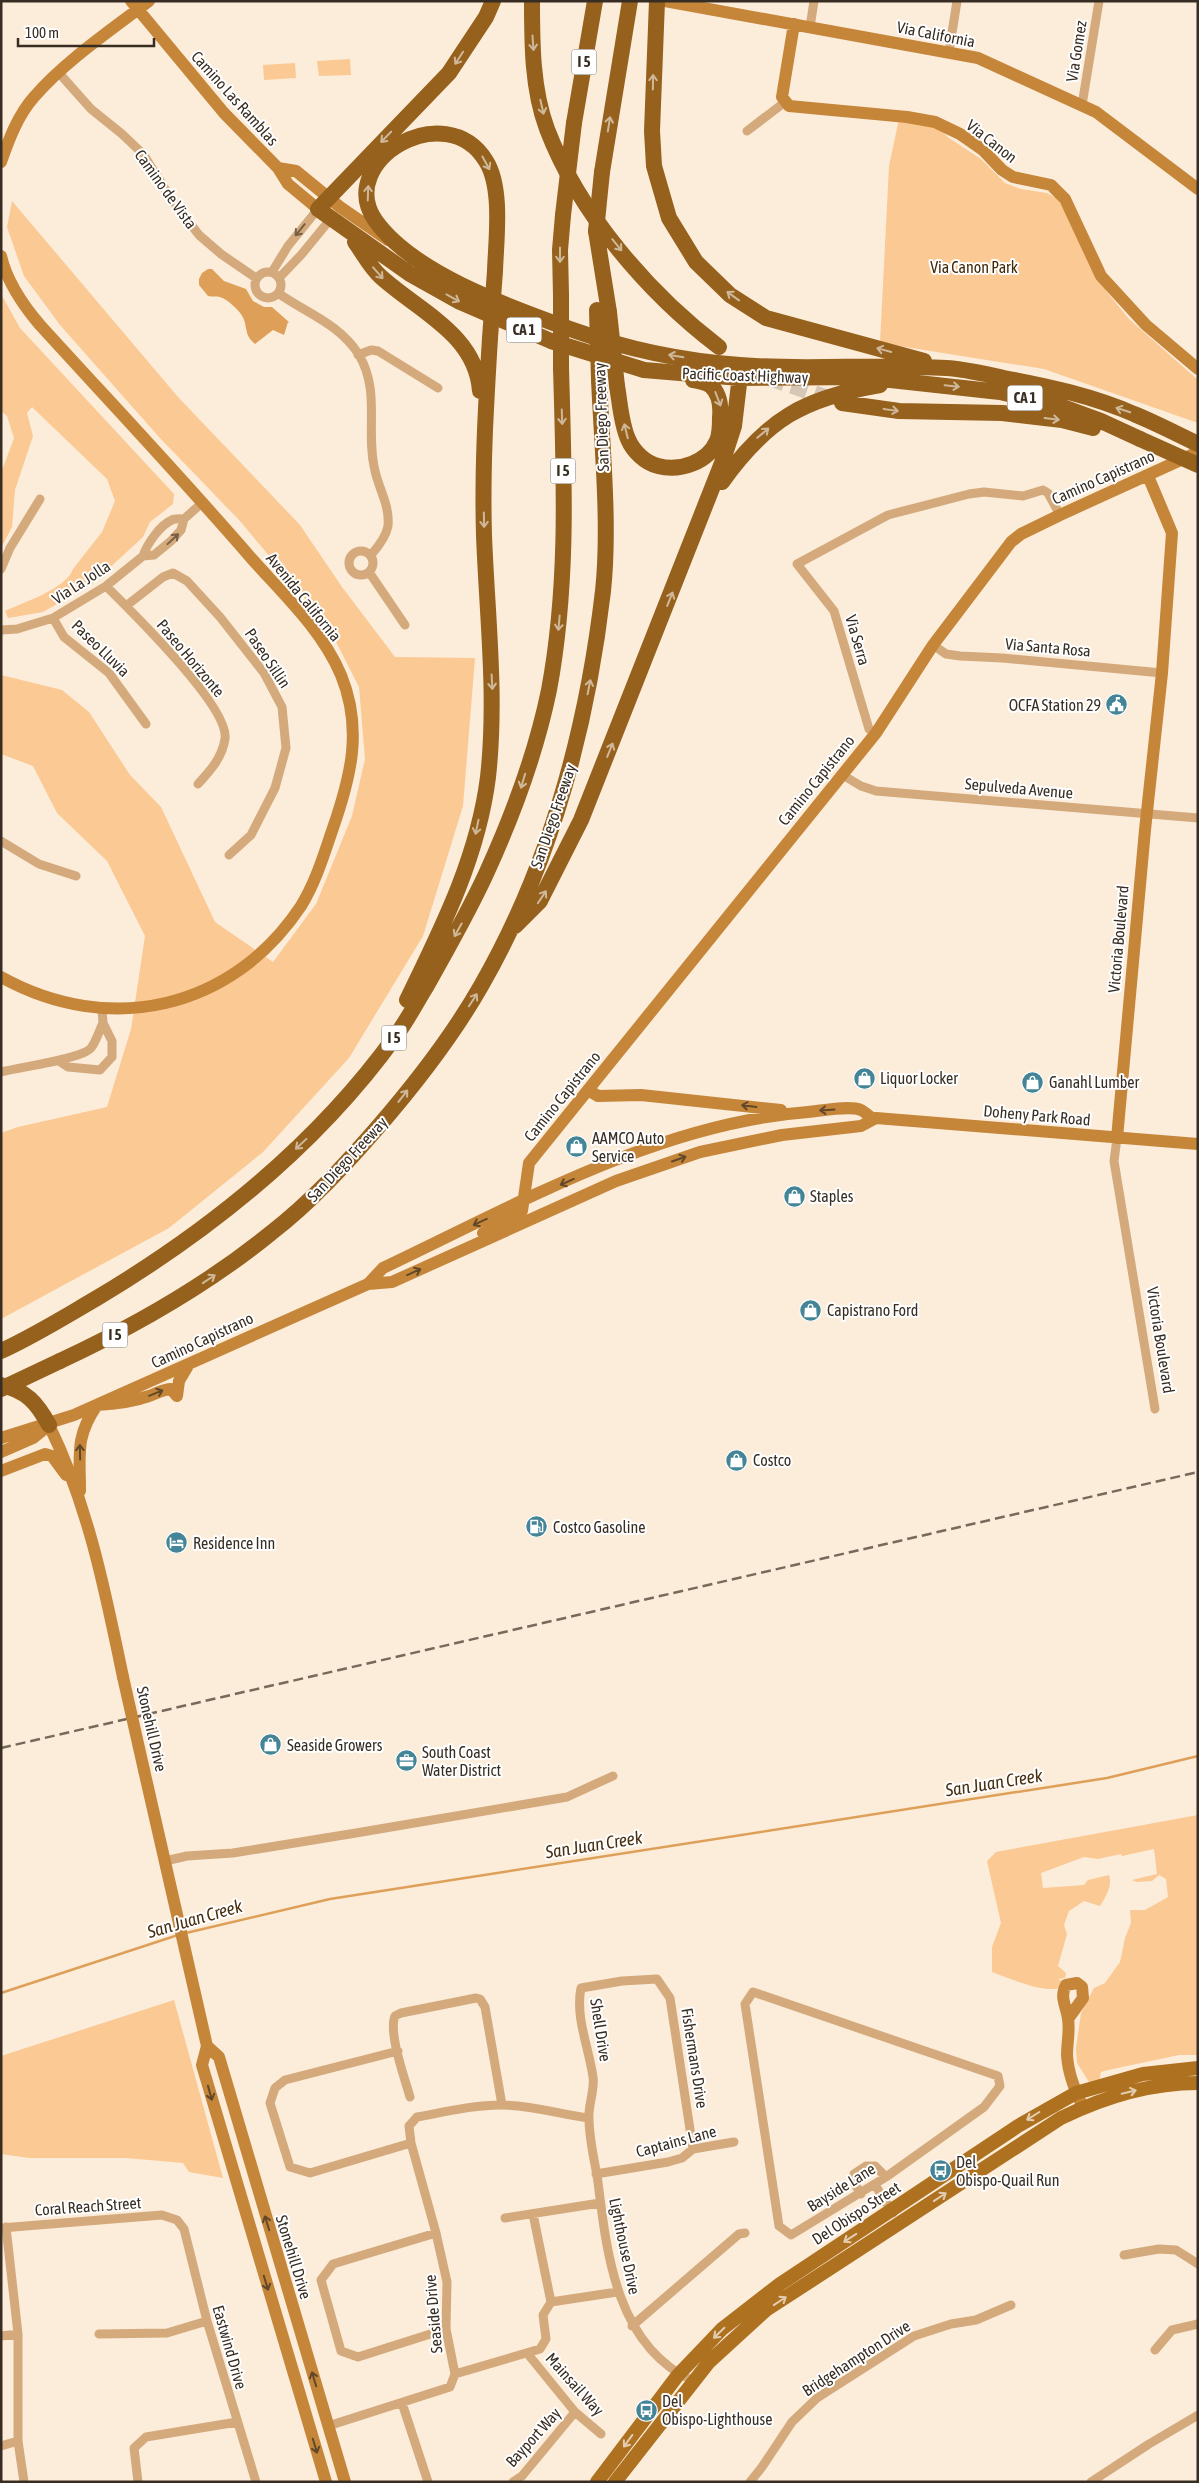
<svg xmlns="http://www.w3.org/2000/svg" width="1199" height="2483" font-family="'Asap Condensed',sans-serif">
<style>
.green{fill:#fbc993}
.water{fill:#dea059}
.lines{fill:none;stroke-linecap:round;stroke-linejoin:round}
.stream{stroke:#dea059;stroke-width:2.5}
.highway-tunnel{stroke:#d5c6b5;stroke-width:16;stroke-dasharray:16 8;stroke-linecap:butt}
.street{stroke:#d4aa7c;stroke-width:9}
.secondary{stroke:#c5863a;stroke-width:12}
.primary{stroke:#ae7120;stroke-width:14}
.highway{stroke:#95611d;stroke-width:16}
.rail{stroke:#776a5d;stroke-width:2.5;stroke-dasharray:10 5;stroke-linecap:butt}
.secondary-bridge{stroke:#c5863a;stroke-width:12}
.highway-bridge{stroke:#95611d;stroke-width:16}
.oneway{stroke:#cfb899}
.oneway2{stroke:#765f46}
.oneway3{stroke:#624829}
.oneway4{stroke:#e3cdb1}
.labels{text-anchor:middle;stroke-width:4;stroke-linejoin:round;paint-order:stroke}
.shield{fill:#fff;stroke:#746c64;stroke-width:1}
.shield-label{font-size:15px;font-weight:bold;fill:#382d22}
.street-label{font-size:16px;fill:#382d22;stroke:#fff}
.park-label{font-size:16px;fill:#412809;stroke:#fff}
.poi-label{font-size:16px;fill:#382d22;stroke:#fff;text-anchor:start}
.water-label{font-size:18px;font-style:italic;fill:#482f10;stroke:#fff}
</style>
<rect width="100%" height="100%" fill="#fcecda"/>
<path class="green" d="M350,59L351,75L319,76L317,61Z
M295,63L296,78L264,80L263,65Z
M899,119L936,125L949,138L981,159L1005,183L1021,189L1047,193L1058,199L1107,292L1129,319L1198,380V423L1044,369L880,343L889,166Z
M12,201L178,397L300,525L342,587L395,657L475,658L463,806L423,936L349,1058L263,1152L169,1228L1,1319V1133L18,1127L107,1107L131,1029L145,936L107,861L57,813L33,766L1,754V675L62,690L89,712L130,775L161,807L215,922L273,962L316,904L352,816L365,759L359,687L329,628L240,521L159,437L60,325L24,276L7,227Z
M1,294L20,328L174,494L173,504L150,522L143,537L92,584L43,612L8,618L5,611C24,602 66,589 73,569L102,532L115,501L107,479L32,407L27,413L33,436L15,490L12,527L1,548V473L14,438L7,416L1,411Z
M1198,1815V2055H1179L1108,2070L1101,2072L1099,2082H1089L1077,2063L1076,2048L1081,2013L1094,1988L1105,1983L1120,1962L1125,1938L1131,1923L1130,1910H1145L1168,1897L1166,1879L1159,1875L1152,1881L1137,1882L1132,1880L1157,1874L1154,1849L1122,1856L1121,1854L1098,1859L1084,1857L1041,1873L1043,1888L1084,1885L1088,1880L1109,1875C1113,1886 1105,1898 1100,1906L1084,1901L1069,1911L1064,1925L1067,1934L1058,1966L1066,1973L1065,1978L1058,1979L1064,1982L1063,1987C1046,1995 1009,1978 992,1972V1947L1001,1923L987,1861L996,1852Z
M174,2000L223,2178L189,2172L183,2163L126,2158H29L1,2154V2056Z"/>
<path class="water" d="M208,269H212L224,281L246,289L253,301L264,307H272L290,323L288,322L284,335L273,330L255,344C247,337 247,333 245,323C244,314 229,300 220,297C216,296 212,297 208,296L199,285V279L202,273Z"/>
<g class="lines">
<path class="stream" d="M186,1933L330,1899L1107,1778L1198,1756
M1,1993L178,1935"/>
<path class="highway-tunnel" d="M769,378L834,400"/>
<path class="street" d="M810,27L814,1
M949,52L957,1
M59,73L91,109L122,134L143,154L170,197L199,235L221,254L256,278
M1082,105L1099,1
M747,131L785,102
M255 285a13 13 0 1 1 26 0a13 13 0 1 1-26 0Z
M272,272L288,246L318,209
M279,278L301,255L333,216
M278,293C306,313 340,324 359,355C381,392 365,431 375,471C379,489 390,506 388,526C386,537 378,547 371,555
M358,355L371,350L378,351L438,388
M349 563a12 12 0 1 1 24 0a12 12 0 1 1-24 0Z
M143,556C147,544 160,525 172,520C175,518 181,519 184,519
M1,569L10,548L40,499
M369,572L405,625
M106,586C130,610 230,707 225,739C222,758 210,771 198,784
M126,606L163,577L173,573L187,581L220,617L264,673L282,707L286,748L275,788L251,835L229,855
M53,618L64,637L109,673L146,724
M1,630L17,629L53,618L106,586L143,556L154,555L171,541L181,530L184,519L203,502
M933,645L946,654L960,656L1002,658L1162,673
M876,733L869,729L834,611L797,564L888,515L969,494L984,492L1023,496L1043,490L1048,493L1060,515
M841,774L861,786L876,791L1198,818
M1,841L39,864L76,876
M59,1061L68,1067L100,1070L112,1057V1041L103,1023L102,1009
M1,1072C19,1067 82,1059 91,1048C96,1042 99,1031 103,1023
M1117,1138L1114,1161L1155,1409
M165,1861L187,1856L233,1853L356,1833L567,1797L613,1776
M753,1992L998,2076L1000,2086L984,2107L886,2177L791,2235L779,2226L745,2004Z
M398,2051L285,2080L275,2088L270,2103L290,2167L310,2173L411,2143
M410,2097C405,2079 388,2033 395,2016L401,2013L476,1998L480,1999L485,2007L502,2105
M596,2174L668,2162L682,2158L693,2149L734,2142
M875,2185L893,2213
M861,2194L854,2183V2174L866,2166H875L886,2177
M505,2218L600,2203
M6,2227L18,2334V2441L24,2482
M1,2228L162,2215L177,2220L184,2229L207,2321L256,2482
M436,2233L333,2264L321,2280L341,2351L358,2357L446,2329
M1124,2255L1159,2249L1176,2250L1198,2264
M551,2302L617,2292
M632,2326L739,2234L745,2233
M99,2334L167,2333L207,2321
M1,2336L18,2334
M1155,2350L1172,2330L1198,2324
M527,2353L575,2412L601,2434
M455,2374L540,2349L546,2339L543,2315L551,2302L533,2214
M693,2381C617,2346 607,2256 598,2182C595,2162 589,2140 589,2118C588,2105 595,2090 593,2077C589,2048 575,2017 581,1988L622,1981L657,1979L670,1998L693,2149
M402,2403L428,2482
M328,2426L450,2387L455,2374L446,2329L447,2282L436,2233L411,2143L409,2126L417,2117C445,2112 472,2105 501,2105C531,2105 559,2114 589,2118
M1,2446L18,2441
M138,2482L134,2448L146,2437L237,2422
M513,2482L522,2476L575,2412
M750,2482L762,2467L792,2422L817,2398L914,2336L951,2324L976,2320L1011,2305
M1091,2482L1149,2444L1198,2415"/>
<path class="secondary" d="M131,1L224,113L278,168L288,184L318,209
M665,1L978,58L1096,112L1198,189
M794,24L782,97L789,106L907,117L935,122L960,134L983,150L1002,170L1013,177L1051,185L1065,199L1101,276L1146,325L1198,369
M1,162C9,139 18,115 34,97C65,61 111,30 149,1
M278,168L296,171L340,207L388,240
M1,256C7,282 23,305 40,325C111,403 183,479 252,559C284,595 322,630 341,675C363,729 351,776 333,828C324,854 316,882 301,906C232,1010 109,1037 1,977
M588,1090L598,1096L641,1095L781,1110
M1117,1138L1145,830L1162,673L1172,533L1148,476
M483,1233L522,1211L529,1163L876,733L933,645L1011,542L1021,534L1060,515L1198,452
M368,1284L383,1268C516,1205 659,1123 808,1112C821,1111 849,1105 861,1110C865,1112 869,1116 873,1119
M177,1396L179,1381L189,1364
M49,1425C88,1505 105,1590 123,1677
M1,1438L74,1415L368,1284L392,1282L616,1181L700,1152L782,1135L861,1126L876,1118L1198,1144
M1,1452L33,1438L48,1426
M1,1471L45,1454L52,1456L66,1475
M80,1491C80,1454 75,1437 97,1405C115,1404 132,1402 149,1396C156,1394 163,1389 171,1389L177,1396
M144,1770L207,2046L202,2065L326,2482
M1068,2019L1083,1998L1082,1987L1077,1983L1066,1985C1059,1998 1067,2007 1068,2019C1070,2030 1067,2043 1067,2055C1068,2073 1075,2091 1083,2107
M207,2046L219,2057L345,2482"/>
<path class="primary" d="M597,2482L678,2375L722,2329L780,2284L1018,2126L1076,2093L1143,2074L1198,2068
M615,2482L709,2362L766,2310L1061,2118C1104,2097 1150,2083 1198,2083"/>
<path class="highway" d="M493,1L486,17L449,73L318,209L410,274L460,302L551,341L644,370L740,378L863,377L1000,392L1060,406L1101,421L1140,439
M532,1C532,43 532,89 547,129C579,213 648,293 719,347
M657,1L652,131L654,166L669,218L696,262L730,295L766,318L924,361
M574,123L595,1
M602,172L630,1
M596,231L609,312
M355,242C363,253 370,267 380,276C418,311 476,334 480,391
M495,271C496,240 503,188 486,161C446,95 335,161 375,220C413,274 512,308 573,330C626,349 683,361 740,365C807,371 877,363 946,368C965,369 985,374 1004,378C1047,386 1093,396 1134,414C1156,423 1177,434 1198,444
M561,295L560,250L563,215
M617,386C620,403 621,423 628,439C633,451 645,463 658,466C680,472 708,462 717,441C720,434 720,425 720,418C721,407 720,394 711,386C706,382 699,381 693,380
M842,403L899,411L1002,413L1062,420L1093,428
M722,482C767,419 804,398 880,385
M515,926L540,901L581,820L722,463L734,426L741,367
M407,1000C442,928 478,857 488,777C497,696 487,616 484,535C482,469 486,404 490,338
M1,1351C34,1336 66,1316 97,1298C211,1230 319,1143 397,1034C408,1019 416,1003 426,987C447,950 468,913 486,874C513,815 536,753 549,690C569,583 564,476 561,368
M60,1361C135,1326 207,1285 271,1233C311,1202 345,1165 378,1127C416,1083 452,1037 481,986C550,866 587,728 603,591C610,526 602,447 599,380
M1,1385C26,1390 37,1403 49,1425"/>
<path class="rail" d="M1,1748L1198,1472"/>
<path class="secondary-bridge" d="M123,1677L144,1770"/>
<path class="highway-bridge" d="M563,215L574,123
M596,231L602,172
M597,310L599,380
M609,312L617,386
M490,338L495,271
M561,368V295
M1140,439L1198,465
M1,1389L60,1361"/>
</g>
<defs><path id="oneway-shaft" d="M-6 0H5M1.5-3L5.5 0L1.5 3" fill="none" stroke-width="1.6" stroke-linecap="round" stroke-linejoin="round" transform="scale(1.25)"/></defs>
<g class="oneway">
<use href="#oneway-shaft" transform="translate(533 43) rotate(86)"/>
<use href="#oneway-shaft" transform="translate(459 58) rotate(123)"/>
<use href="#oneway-shaft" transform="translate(653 82) rotate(-89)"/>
<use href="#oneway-shaft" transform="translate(542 107) rotate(77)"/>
<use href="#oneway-shaft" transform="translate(609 124) rotate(-81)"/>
<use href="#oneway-shaft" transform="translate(386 137) rotate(134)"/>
<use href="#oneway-shaft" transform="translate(486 163) rotate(61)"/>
<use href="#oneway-shaft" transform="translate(368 193) rotate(-88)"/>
<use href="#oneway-shaft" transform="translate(617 245) rotate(51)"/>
<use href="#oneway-shaft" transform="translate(560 255) rotate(90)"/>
<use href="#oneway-shaft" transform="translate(378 273) rotate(49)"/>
<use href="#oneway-shaft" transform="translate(733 296) rotate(-144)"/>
<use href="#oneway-shaft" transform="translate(453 298) rotate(29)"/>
<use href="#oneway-shaft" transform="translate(884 350) rotate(-165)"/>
<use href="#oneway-shaft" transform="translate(676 356) rotate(-171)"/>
<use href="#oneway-shaft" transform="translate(952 386) rotate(6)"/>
<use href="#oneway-shaft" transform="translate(718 399) rotate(69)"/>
<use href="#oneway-shaft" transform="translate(891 410) rotate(8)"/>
<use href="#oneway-shaft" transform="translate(1123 410) rotate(-162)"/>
<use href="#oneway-shaft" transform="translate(562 417) rotate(88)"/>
<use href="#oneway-shaft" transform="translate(1052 419) rotate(7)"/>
<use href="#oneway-shaft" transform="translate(626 431) rotate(-104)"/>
<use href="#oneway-shaft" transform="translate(763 433) rotate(-40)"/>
<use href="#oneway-shaft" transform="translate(484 520) rotate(89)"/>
<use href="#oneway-shaft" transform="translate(670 599) rotate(-68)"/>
<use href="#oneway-shaft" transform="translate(559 623) rotate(95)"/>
<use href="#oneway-shaft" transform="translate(492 682) rotate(87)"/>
<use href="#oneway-shaft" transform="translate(589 687) rotate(-79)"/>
<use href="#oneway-shaft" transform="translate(610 750) rotate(-68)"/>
<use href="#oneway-shaft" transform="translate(523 781) rotate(107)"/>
<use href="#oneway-shaft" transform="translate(477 827) rotate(102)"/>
<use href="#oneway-shaft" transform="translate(542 897) rotate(-56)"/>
<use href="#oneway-shaft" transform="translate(458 930) rotate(119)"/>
<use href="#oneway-shaft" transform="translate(473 1000) rotate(-57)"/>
<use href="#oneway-shaft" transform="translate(403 1096) rotate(-52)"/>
<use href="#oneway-shaft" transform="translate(301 1144) rotate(137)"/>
<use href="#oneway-shaft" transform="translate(209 1279) rotate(-34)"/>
</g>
<g class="oneway2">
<use href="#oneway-shaft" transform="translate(300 230) rotate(129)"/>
<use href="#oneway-shaft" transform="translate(173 539) rotate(-43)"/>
</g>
<g class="oneway3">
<use href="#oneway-shaft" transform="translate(749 1106) rotate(-173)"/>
<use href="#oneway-shaft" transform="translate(827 1110) rotate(176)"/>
<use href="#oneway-shaft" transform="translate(679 1159) rotate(-19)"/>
<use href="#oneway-shaft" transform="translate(567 1182) rotate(156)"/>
<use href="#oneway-shaft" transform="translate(480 1222) rotate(155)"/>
<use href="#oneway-shaft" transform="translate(414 1272) rotate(-24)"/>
<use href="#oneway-shaft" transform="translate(156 1393) rotate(-22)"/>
<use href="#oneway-shaft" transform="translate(80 1452) rotate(-91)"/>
<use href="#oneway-shaft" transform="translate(210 2093) rotate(74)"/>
<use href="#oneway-shaft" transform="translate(267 2223) rotate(-107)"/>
<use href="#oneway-shaft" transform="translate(266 2283) rotate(73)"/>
<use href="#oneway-shaft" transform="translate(314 2379) rotate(-107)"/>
<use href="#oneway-shaft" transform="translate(315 2446) rotate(73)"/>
</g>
<g class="oneway4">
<use href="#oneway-shaft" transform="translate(1129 2092) rotate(-13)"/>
<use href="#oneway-shaft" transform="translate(1033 2116) rotate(148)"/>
<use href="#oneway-shaft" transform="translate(940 2197) rotate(-34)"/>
<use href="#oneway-shaft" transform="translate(850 2238) rotate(147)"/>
<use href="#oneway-shaft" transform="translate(780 2301) rotate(-34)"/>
<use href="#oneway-shaft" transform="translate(719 2333) rotate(136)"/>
<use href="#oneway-shaft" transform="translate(628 2441) rotate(126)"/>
</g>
<defs>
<symbol id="civic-disc" viewBox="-11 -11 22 22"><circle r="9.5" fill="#438597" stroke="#fff"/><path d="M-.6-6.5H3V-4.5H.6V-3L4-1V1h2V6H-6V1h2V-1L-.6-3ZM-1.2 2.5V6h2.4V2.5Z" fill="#fff"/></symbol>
<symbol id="shop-disc" viewBox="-11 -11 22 22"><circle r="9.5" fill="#438597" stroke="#fff"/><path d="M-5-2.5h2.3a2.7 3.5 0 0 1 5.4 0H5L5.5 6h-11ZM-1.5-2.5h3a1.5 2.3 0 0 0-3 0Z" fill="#fff"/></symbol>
<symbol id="fuel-disc" viewBox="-11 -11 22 22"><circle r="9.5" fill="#438597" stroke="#fff"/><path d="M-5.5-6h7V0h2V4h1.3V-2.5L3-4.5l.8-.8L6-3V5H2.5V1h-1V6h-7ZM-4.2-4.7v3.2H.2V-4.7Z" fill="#fff"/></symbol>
<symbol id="hotel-disc" viewBox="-11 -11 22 22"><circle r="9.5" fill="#438597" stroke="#fff"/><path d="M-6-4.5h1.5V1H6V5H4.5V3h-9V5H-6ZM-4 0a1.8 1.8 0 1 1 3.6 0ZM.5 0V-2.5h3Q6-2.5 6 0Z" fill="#fff"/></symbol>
<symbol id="office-disc" viewBox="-11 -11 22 22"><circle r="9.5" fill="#438597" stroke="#fff"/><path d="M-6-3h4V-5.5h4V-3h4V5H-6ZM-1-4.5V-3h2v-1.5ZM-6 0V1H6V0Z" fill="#fff"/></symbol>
<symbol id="bus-disc" viewBox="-11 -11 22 22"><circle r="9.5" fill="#438597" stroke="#fff"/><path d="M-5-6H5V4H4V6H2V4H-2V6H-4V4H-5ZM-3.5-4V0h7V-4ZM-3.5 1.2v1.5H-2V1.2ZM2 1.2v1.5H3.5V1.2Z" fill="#fff"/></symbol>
</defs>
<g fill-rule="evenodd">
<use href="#civic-disc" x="1104" y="692" width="25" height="25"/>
<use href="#shop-disc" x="852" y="1066" width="25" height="25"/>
<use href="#shop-disc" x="1020" y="1070" width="25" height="25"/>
<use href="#shop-disc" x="564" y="1134" width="25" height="25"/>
<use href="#shop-disc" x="782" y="1184" width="25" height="25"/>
<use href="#shop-disc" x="798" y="1298" width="25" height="25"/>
<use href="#shop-disc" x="724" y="1448" width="25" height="25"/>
<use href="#fuel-disc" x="524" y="1514" width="25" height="25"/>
<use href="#hotel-disc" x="164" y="1530" width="25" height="25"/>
<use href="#shop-disc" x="258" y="1732" width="25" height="25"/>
<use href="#office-disc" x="394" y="1748" width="25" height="25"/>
<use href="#bus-disc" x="928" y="2158" width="25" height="25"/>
<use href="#bus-disc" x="634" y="2398" width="25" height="25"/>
</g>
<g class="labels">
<g class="shield">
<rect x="571.5" y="49.5" width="25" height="25" rx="4"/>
<rect x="506.5" y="317.5" width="35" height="25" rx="4"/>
<rect x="1007.5" y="385.5" width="35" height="25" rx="4"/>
<rect x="550.5" y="458.5" width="25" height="25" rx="4"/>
<rect x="381.5" y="1025.5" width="25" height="25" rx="4"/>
<rect x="102.5" y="1322.5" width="25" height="25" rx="4"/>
</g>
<g class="shield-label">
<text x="584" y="67">I 5</text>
<text x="524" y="335">CA 1</text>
<text x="1025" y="403">CA 1</text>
<text x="563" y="476">I 5</text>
<text x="394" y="1043">I 5</text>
<text x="115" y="1340">I 5</text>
</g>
<g class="street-label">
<text transform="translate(936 34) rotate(11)" y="6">Via California</text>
<text transform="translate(1076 51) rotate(-81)" y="6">Via Gomez</text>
<text transform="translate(235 98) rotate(48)" y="6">Camino Las Ramblas</text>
<text transform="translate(992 141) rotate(38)" y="6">Via Canon</text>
<text transform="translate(166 189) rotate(54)" y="6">Camino de Vista</text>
<text transform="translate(745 375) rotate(2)" y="6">Pacific Coast Highway</text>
<text transform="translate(601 417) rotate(-92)" y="6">San Diego Freeway</text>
<text transform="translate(1103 477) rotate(-24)" y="6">Camino Capistrano</text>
<text transform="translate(81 582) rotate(-33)" y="6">Via La Jolla</text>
<text transform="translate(304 597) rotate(51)" y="6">Avenida California</text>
<text transform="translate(858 640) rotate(74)" y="6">Via Serra</text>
<text transform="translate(1048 647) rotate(5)" y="6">Via Santa Rosa</text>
<text transform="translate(101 648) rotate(44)" y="6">Paseo Lluvia</text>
<text transform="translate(191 658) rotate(50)" y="6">Paseo Horizonte</text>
<text transform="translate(268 658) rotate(56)" y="6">Paseo Sillin</text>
<text transform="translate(816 780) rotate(-51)" y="6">Camino Capistrano</text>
<text transform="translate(1019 788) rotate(5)" y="6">Sepulveda Avenue</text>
<text transform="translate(553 816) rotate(-71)" y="6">San Diego Freeway</text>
<text transform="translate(1118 939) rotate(-85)" y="6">Victoria Boulevard</text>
<text transform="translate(562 1096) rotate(-51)" y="6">Camino Capistrano</text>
<text transform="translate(1037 1115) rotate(5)" y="6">Doheny Park Road</text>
<text transform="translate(347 1159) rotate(-47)" y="6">San Diego Freeway</text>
<text transform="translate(202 1340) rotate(-25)" y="6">Camino Capistrano</text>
<text transform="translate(1161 1340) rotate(81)" y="6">Victoria Boulevard</text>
<text transform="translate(152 1729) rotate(77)" y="6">Stonehill Drive</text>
<text transform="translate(601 2030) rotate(81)" y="6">Shell Drive</text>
<text transform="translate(695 2058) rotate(81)" y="6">Fishermans Drive</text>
<text transform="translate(676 2141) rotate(-15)" y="6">Captains Lane</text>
<text transform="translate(841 2187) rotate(-32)" y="6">Bayside Lane</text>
<text transform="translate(88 2206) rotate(-4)" y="6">Coral Reach Street</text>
<text transform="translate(856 2213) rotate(-33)" y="6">Del Obispo Street</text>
<text transform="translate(625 2246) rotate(78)" y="6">Lighthouse Drive</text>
<text transform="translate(294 2257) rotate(73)" y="6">Stonehill Drive</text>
<text transform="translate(433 2314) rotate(-95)" y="6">Seaside Drive</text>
<text transform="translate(230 2347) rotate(74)" y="6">Eastwind Drive</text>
<text transform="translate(856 2358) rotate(-33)" y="6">Bridgehampton Drive</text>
<text transform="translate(575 2384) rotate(48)" y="6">Mainsail Way</text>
<text transform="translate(533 2437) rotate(-48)" y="6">Bayport Way</text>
</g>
<g class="park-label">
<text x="974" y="273">Via Canon Park</text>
</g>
<g class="poi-label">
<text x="1101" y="711" text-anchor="end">OCFA Station 29</text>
<text x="880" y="1084">Liquor Locker</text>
<text x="1049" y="1088">Ganahl Lumber</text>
<text x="592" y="1144">AAMCO Auto<tspan x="592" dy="18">Service</tspan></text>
<text x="810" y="1202">Staples</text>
<text x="827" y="1316">Capistrano Ford</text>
<text x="753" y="1466">Costco</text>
<text x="553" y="1533">Costco Gasoline</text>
<text x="193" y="1549">Residence Inn</text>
<text x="287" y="1751">Seaside Growers</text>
<text x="422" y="1758">South Coast<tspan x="422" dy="18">Water District</tspan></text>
<text x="956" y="2168">Del<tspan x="956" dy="18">Obispo-Quail Run</tspan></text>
<text x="662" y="2407">Del<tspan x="662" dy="18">Obispo-Lighthouse</tspan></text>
</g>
<g class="water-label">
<text transform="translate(994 1783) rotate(-9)" y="6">San Juan Creek</text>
<text transform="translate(594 1845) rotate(-9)" y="6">San Juan Creek</text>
<text transform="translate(195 1919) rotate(-16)" y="6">San Juan Creek</text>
</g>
</g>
<rect width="1199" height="2483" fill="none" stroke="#382d22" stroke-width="5"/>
<path d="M18 38v8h136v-8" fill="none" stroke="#382d22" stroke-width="2.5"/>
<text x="25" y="38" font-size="15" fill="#382d22" stroke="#ffffff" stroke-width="4" paint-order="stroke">100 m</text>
</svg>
